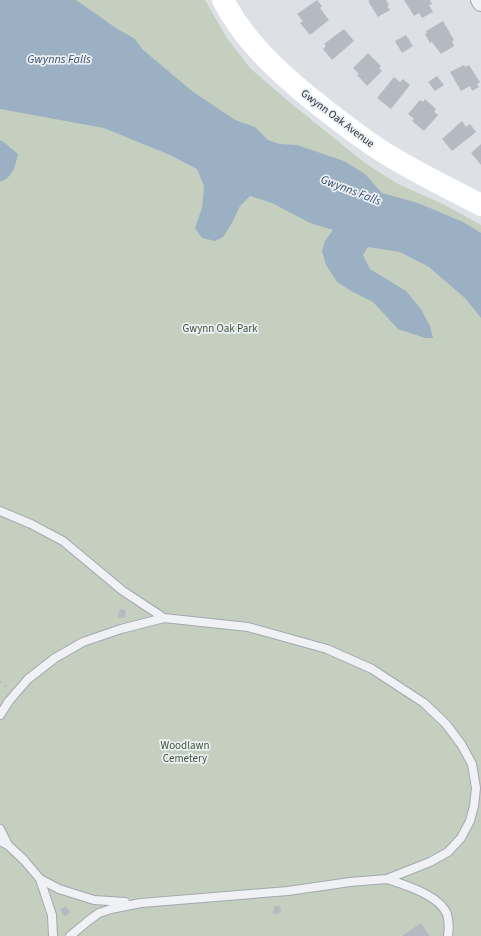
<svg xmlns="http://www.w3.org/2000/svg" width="481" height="936" font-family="'Source Sans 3',sans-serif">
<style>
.green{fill:#c4cfbf}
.water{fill:#9bb0c3}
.building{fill:#b5bac2}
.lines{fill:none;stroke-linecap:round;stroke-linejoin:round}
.lane-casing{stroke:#a3a8af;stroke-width:10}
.street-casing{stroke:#a3a8af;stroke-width:18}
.path{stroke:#bcbfc4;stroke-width:2.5;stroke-dasharray:3 3;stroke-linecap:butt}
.lane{stroke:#f0f1f4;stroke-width:8}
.street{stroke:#f0f1f4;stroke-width:16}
.secondary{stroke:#fff;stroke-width:22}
.labels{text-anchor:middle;stroke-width:3.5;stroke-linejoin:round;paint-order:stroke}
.street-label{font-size:11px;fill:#28303b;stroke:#ecf0f4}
.park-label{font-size:11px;fill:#3d5537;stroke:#ecf0f4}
.water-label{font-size:12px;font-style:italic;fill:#364f6b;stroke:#ecf0f4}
</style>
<rect width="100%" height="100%" fill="#dde1e6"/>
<path class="green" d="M0,0H205L227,38L250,68L288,101L365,163L398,184L443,204L481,225V936H0Z"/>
<path class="water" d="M0,0H76L116,28L135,39L142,49L192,91L235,120L255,127L268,140L279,144L297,145L344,161L365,174L382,193L418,203L463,222L481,233V318L466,299L429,267L400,252L368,247L363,255L370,269L406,291L421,309L430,326L433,338H425L398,329L373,302L353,292L337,282L326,265L322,251L325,241L333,230L310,223L272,203L250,196L240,206L232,223L223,237L215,241L202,238L195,228L202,208L204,186L197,169L170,155L104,128L0,109Z
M0,140L5,143L18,154C15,167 13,177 0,182Z"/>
<path class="building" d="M317,0L322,6L320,8L329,20L310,35L300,23L303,21L297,14Z
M370,0H386L389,5L387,6L390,10L378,17L368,1Z
M404,0H430L432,4L429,5L433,12L422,18L419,13L414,16Z
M443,21L454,40L452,41L454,46L441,54L432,42L430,43L425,34L427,33L426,31Z
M344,29L354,41L332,60L323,49L326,46L324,44Z
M406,35L413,46L402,53L395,41Z
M368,53L381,66L379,68L382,71L367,86L357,75L359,74L353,68Z
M464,65L465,67L469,65L480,82L477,84L479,87L472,91L470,86L461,91L450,72Z
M437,76L444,85L435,91L428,82Z
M394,77L400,82L403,79L410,85L391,109L377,98Z
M425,99L436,109L434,112L438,115L424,131L412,121L414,119L408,114L420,100L423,102Z
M462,121L466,127L470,124L476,132L452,151L442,139Z
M481,144V165L471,153Z
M120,609L126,610L125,618L118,617Z
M66,906L70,912L65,917L60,910Z
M274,906H280L281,913L273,914Z
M421,923L430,936H402Z"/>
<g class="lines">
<defs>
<path id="lane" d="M0,511L31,524L63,541L123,591L164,618
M0,715L9,701L28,679L55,658L83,642L121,629L164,618L248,627L327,649L372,669L424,703L446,724L461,744L472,764L476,788L474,806L470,821L461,838L448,852L430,862L387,879L350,882L288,891L141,903L111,909L99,913L88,921L70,936
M0,829L8,845
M0,841L8,845L24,860L40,879L52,915L53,936
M40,879L59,889L94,900L125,902
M387,879C405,885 439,895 447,914C449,921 449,929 448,936"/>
<path id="street" d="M479,0L481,3"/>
</defs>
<use href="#lane" class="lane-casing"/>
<use href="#street" class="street-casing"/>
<path class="path" d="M0,681L7,687"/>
<use href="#lane" class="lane"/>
<use href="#street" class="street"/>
<path class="secondary" d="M223,0C243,39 275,69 309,97C330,114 352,131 374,146C408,169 445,186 481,205"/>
</g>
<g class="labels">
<g class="street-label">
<text transform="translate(338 118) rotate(37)" y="4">Gwynn Oak Avenue</text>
</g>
<g class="park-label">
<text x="220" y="332">Gwynn Oak Park</text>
<text x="185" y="749">Woodlawn<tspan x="185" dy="13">Cemetery</tspan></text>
</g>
<g class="water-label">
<text x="59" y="63">Gwynns Falls</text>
<text transform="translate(351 190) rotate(21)" y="4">Gwynns Falls</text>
</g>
</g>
</svg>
